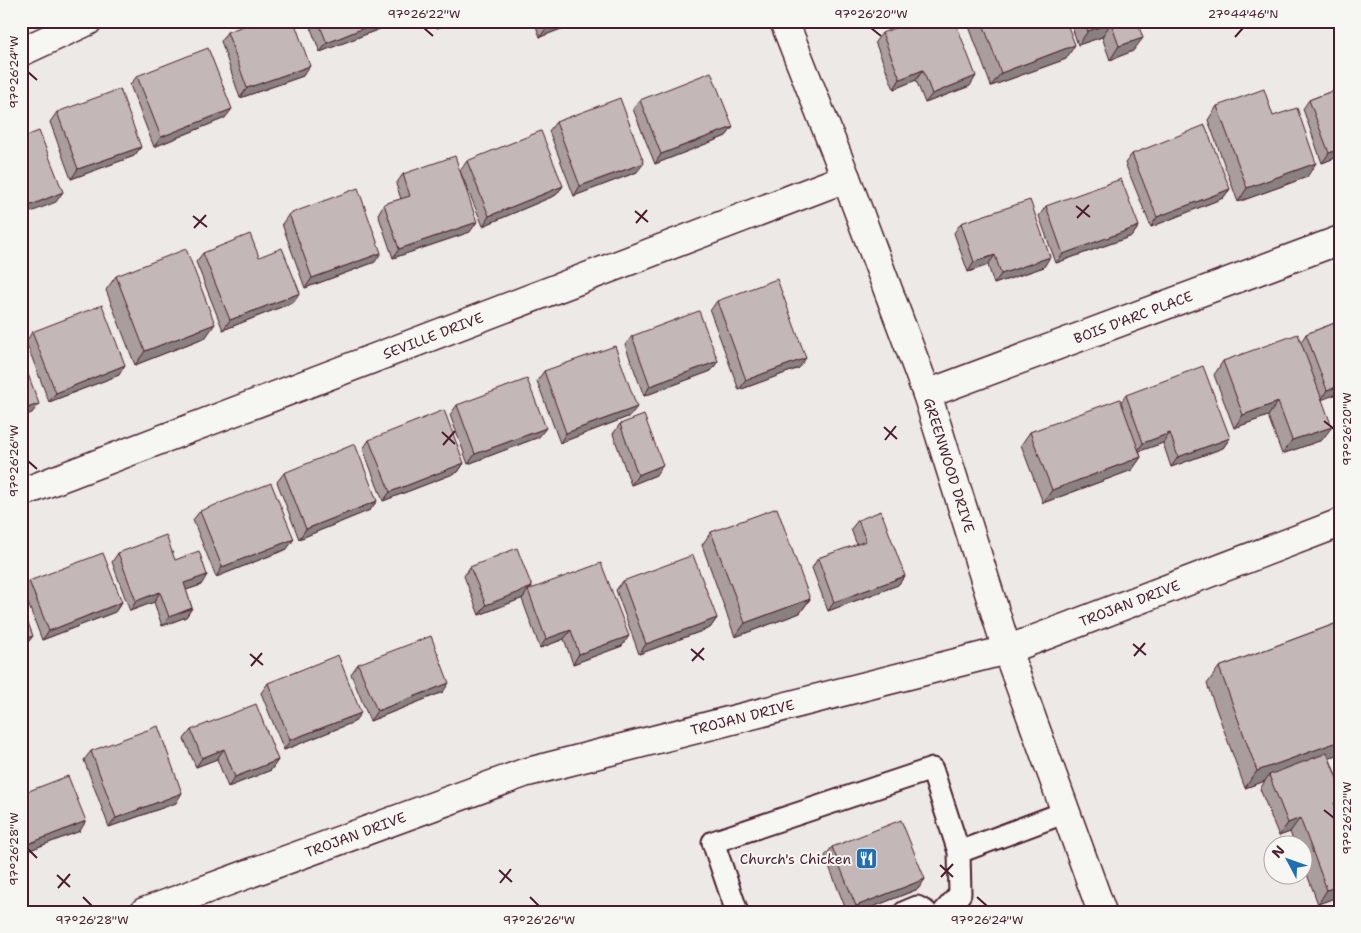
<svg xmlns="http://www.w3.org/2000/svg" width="1361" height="933" font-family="'Shantell Sans',sans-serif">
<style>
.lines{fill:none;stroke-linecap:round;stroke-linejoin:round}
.lane-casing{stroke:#4a1f2b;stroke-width:25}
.street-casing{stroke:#4a1f2b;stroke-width:31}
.secondary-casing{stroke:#4a1f2b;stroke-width:31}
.lane{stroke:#f6f6f2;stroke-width:21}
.street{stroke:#f6f6f2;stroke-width:28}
.secondary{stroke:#f6f6f2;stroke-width:28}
.wall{fill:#a99d9d;stroke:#4a1f2b}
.shaded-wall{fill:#898080;stroke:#4a1f2b}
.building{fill:#c4b7b7;stroke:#4a1f2b}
.ticks{fill:none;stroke:#4a1f2b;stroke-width:2}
.labels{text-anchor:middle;stroke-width:4;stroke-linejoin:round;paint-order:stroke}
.street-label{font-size:14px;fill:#4a1f2b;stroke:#f6f6f2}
.poi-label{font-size:14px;fill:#4a1f2b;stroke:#f6f6f2;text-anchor:end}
.neatline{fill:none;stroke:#4a1f2b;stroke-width:2}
.ticks-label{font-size:12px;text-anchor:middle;fill:#4a1f2b}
</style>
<rect width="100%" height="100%" fill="#ece9e6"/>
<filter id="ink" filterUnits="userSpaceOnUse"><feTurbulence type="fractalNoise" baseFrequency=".02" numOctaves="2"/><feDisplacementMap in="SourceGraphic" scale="10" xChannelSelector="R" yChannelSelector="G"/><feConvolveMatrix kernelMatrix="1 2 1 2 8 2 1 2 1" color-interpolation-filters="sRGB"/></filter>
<g filter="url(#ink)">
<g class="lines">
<defs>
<path id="lane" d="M737,912L713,842L932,769L959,852L1066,812
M905,912L917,907L926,912
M944,912L960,894L959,852"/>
<g id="street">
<path d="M21,52L88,21"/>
<path id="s1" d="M927,394L1340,240"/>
<path id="s2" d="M21,493L846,178"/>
<path id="s3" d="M144,912L524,773L1007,650"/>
</g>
<g id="secondary">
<path id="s4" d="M784,21L846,178L927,394L1007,650L1102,912"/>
<path id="s5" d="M1007,650L1340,523"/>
</g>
</defs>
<use href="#lane" class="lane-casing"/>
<use href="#street" class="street-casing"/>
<use href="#secondary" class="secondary-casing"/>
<use href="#lane" class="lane"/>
<use href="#street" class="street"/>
<use href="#secondary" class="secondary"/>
</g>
<path class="wall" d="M308,21H393L390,25L320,52Z
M435,21H455L437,28Z
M534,21H582L540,37Z
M967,21H1066V59L991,86Z
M1070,21H1147L1138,24L1133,51L1110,60L1102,37L1078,45Z
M227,32L303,76L240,98L221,41Z
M882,33L970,86L925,103L916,80L894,89L875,42Z
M137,76L225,118L154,147L130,85Z
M1340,88V156L1322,163L1303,109L1309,100Z
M640,100L733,127L726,136L655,164L633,109Z
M1217,106L1273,116L1307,177L1238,202L1208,120Z
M57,112L141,147L134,156L71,179L50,122Z
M556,122L637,172L574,196L549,131Z
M1132,154L1230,189L1223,198L1151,227L1125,163Z
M467,161L563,186L556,195L483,226L460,171Z
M403,174L470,232L393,258L378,214L384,204L401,199L396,184Z
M1046,206L1139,226L1132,236L1056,263L1039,216Z
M289,214L375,262L305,288L282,224Z
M961,223L1044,267L994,284L988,265L968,272L954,233Z
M203,253L259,257L294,302L223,330L196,262Z
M116,276L206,337L135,365L106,290Z
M717,301L799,368L739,390L710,311Z
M1340,321V393L1322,399V440L1282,454L1268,416L1234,428L1214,375L1223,361L1301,342L1306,334Z
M32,332L119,375L49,402L26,342Z
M632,336L718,361L711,371L644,396L625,345Z
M544,371L630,416L560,443L537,381Z
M1126,395L1230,438L1223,448L1171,467L1163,443L1139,451L1141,457L1132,470L1043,503L1021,445L1030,432L1121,402Z
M457,405L539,437L468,464L450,415Z
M620,424L656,475L631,485L613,434Z
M369,440L464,463L458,472L383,501L363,449Z
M284,473L377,501L370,510L299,539L277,482Z
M200,511L287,549L216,577L193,520Z
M858,520L905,576L898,585L828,611L812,568L818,558L857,545L851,529Z
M711,532L810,599L800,613L735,637L702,545Z
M118,553L175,560L201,585L186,590L192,608L186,617L162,626L154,602L130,611L112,562Z
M470,567L532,587L531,589L622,646L573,664L564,639L540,648L522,599L523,598L479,615L464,576Z
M29,581L122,602L115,612L42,640L23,590Z
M623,581L717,618L710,628L639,654L616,590Z
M1340,622V754L1329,757L1340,786V806L1337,811L1340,819V896L1318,904L1304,866V846H1295L1290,832L1279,836L1260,789L1265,781L1245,788L1207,684L1219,667Z
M358,664L443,692L370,721L351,674Z
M268,683L354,722L284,750L261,693Z
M191,730L278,760L271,770L228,787L217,759L196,767L184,739Z
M91,751L176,803L109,827L84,760Z
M21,794L80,831L22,853Z
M832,847L925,879L918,889L860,912H847L825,856Z"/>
<path class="shaded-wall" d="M381,21H393L390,25L320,52L327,43Z
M442,21H455L437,28Z
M555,21H582L540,37L550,23Z
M1131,21H1147L1125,29Z
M1111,23L1102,37L1078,45L1088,31Z
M1143,38L1133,51L1110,60L1119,46Z
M1075,45L1066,59L991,86L1001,73Z
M310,66L303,76L240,98L247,88Z
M923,70L916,80L894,89L900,79Z
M976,76L970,86L925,103L932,94Z
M232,109L225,118L154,147L161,137Z
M733,127L726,136L655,164L661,154Z
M141,147L134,156L71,179L78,169Z
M1340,149V156L1322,163L1329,153Z
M644,163L637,172L574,196L580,186Z
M1316,163L1307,177L1238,202L1247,188Z
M563,186L556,195L483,226L489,216Z
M1230,189L1223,198L1151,227L1157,217Z
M63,192L56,202L21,216V209Z
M477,222L470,232L393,258L399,249Z
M1139,226L1132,236L1056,263L1063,254Z
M381,253L375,262L305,288L312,278Z
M995,255L988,265L968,272L974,262Z
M1050,257L1044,267L994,284L1001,274Z
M300,293L294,302L223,330L230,320Z
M215,324L206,337L135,365L145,351Z
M806,358L799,368L739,390L746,380Z
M718,361L711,371L644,396L650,386Z
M125,365L119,375L49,402L56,393Z
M1340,386V393L1321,400L1327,390Z
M1278,402L1268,416L1234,428L1243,415Z
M39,404L32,413L21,417V410Z
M637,407L630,416L560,443L566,433Z
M1332,427L1322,440L1282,454L1292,440Z
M546,428L539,437L468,464L475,454Z
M1170,433L1163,443L1137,452L1143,443Z
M1230,438L1223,448L1171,467L1178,457Z
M1141,457L1132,470L1043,503L1052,490Z
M464,463L458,472L383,501L390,492Z
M663,465L656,475L631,485L638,475Z
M377,501L370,510L299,539L306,529Z
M294,539L287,549L216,577L222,567Z
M207,575L201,585L177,593L184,583Z
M905,576L898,585L828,611L834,602Z
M532,587L529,592L528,590L523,598L479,615L486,605Z
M160,592L154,602L130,611L136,601Z
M810,599L800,613L735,637L745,623Z
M122,602L115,612L42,640L49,631Z
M192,608L186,617L162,626L169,617Z
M717,618L710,628L639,654L646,644Z
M571,630L564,639L540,648L546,639Z
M33,636L26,645L21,647V640Z
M629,636L622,646L573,664L579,654Z
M449,683L443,692L370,721L377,711Z
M361,713L354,722L284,750L290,740Z
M1340,741V754L1271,779L1269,775L1265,781L1245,788L1257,771Z
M224,749L217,759L196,767L202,758Z
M278,760L271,770L228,787L235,777Z
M182,793L176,803L109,827L116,818Z
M1340,801V806L1335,813L1334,803Z
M1300,818L1290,832L1279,836L1288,823Z
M86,821L80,831L22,853L28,844Z
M925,879L918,889L860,912H852L856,906Z
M1340,885V896L1318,904L1327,890Z"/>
<path class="building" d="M257,21H294L310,66L247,88L227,32Z
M318,21H381L327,43Z
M911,21H955L976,76L932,94L923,70L900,79L882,33Z
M982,21H1066L1075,45L1001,73Z
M1084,21H1137L1143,38L1119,46L1111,23L1088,31Z
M208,48L232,109L161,137L137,76Z
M711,72L733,127L661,154L640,100Z
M1340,88V149L1329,153L1309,100Z
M120,89L141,147L78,169L57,112Z
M1264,89L1273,116L1297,108L1316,163L1247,188L1217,106Z
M620,98L644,163L580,186L556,122Z
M1205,125L1230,189L1157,217L1132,154Z
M39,131L63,192L21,209V138Z
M541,131L563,186L489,216L467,161Z
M455,156L477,222L399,249L384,204L410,196L403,174Z
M1121,179L1139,226L1063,254L1046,206Z
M358,188L381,253L312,278L289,214Z
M1030,200L1050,257L1001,274L995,255L974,262L961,223Z
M250,234L259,257L282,248L300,293L230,320L203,253Z
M186,249L215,324L145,351L116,276Z
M777,279L806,358L746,380L717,301Z
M102,305L125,365L56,393L32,332Z
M699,311L718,361L650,386L632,336Z
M1340,321V386L1327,390L1306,334Z
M1298,334L1332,427L1292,440L1278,402L1243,415L1223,361Z
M615,346L637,407L566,433L544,371Z
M21,355L39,404L21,410Z
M1203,366L1230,438L1178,457L1170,433L1143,443L1126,395Z
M527,379L546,428L475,454L457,405Z
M1120,399L1141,457L1052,490L1030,432Z
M444,410L464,463L390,492L369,440Z
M644,415L663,465L638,475L620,424Z
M355,444L377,501L306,529L284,473Z
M271,483L294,539L222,567L200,511Z
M777,508L810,599L745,623L711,532Z
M881,511L905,576L834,602L818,558L866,541L858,520Z
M166,535L175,560L199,551L207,575L184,583L192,608L169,617L160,592L136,601L118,553Z
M517,548L532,587L486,605L470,567Z
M103,553L122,602L49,631L29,581Z
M693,555L717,618L646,644L623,581Z
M601,563L629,636L579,654L571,630L546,639L528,590Z
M21,604L33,636L21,640Z
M1340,622V741L1257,771L1219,667Z
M431,636L449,683L377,711L358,664Z
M338,655L361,713L290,740L268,683Z
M256,704L278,760L235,777L224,749L202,758L191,730Z
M158,726L182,793L116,818L91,751Z
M1327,753L1340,786V801L1334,803L1340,819V885L1327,890L1300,818L1288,823L1269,775Z
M68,776L86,821L28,844L21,826V794Z
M901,820L925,879L856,906L832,847Z"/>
</g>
<path class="ticks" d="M424,28L433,36M871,28L881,36M1235,37L1243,28M28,72L37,80M1076,206L1090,217M635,211L648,222M193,216L207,227M1077,218L1089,205M636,223L647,210M194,228L206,215M1324,421L1334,429M884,427L897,439M442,432L455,444M885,440L896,426M443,445L455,431M28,461L37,469M1133,644L1146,655M691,649L704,660M250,654L263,665M1134,656L1145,643M692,661L704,648M251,666L262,653M1324,810L1334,818M28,849L37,858M940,865L953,877M499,870L512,882M57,875L70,887M941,877L953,864M500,883L511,869M58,888L70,874M83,897L92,906M530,897L539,906M977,897L987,906"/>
<defs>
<symbol id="restaurant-square" viewBox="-11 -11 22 22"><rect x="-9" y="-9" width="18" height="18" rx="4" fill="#1f6fb2" stroke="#f6f6f2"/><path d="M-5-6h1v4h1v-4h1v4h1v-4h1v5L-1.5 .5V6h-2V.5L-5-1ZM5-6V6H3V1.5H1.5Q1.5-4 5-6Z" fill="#fff"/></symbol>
</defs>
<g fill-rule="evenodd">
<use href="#restaurant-square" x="854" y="846" width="25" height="25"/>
</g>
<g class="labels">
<g class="street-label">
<text dy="5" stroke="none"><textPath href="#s1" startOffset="220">BOIS D'ARC PLACE</textPath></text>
<text dy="5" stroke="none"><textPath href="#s2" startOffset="441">SEVILLE DRIVE</textPath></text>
<text dy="5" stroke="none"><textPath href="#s4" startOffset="474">GREENWOOD DRIVE</textPath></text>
<text dy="5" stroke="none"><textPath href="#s5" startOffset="131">TROJAN DRIVE</textPath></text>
<text dy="5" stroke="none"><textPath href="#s3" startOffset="630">TROJAN DRIVE</textPath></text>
<text dy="5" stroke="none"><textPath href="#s3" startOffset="225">TROJAN DRIVE</textPath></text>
</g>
<g class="poi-label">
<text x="851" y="864">Church's Chicken</text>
</g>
</g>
<rect width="1361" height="933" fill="none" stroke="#f6f6f2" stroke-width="55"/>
<g transform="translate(1288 860) rotate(311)"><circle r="24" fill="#f6f6f2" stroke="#b1a0a2"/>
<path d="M0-4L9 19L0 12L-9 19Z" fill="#1f6fb2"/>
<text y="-8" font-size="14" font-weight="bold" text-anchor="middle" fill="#4a1f2b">N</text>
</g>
<rect x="28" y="28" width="1306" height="878" class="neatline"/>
<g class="ticks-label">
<text x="424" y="18">97°26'22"W</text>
<text x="871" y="18">97°26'20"W</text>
<text x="1243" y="18">27°44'46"N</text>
<text transform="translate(14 72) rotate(-90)" y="4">97°26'24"W</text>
<text transform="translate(1347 429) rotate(-90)" y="4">97°26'20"W</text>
<text transform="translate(14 461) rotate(-90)" y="4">97°26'26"W</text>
<text transform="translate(1347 818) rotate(-90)" y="4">97°26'22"W</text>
<text transform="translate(14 849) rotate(-90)" y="4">97°26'28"W</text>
<text x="92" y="924">97°26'28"W</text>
<text x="539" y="924">97°26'26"W</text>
<text x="987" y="924">97°26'24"W</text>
</g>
</svg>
